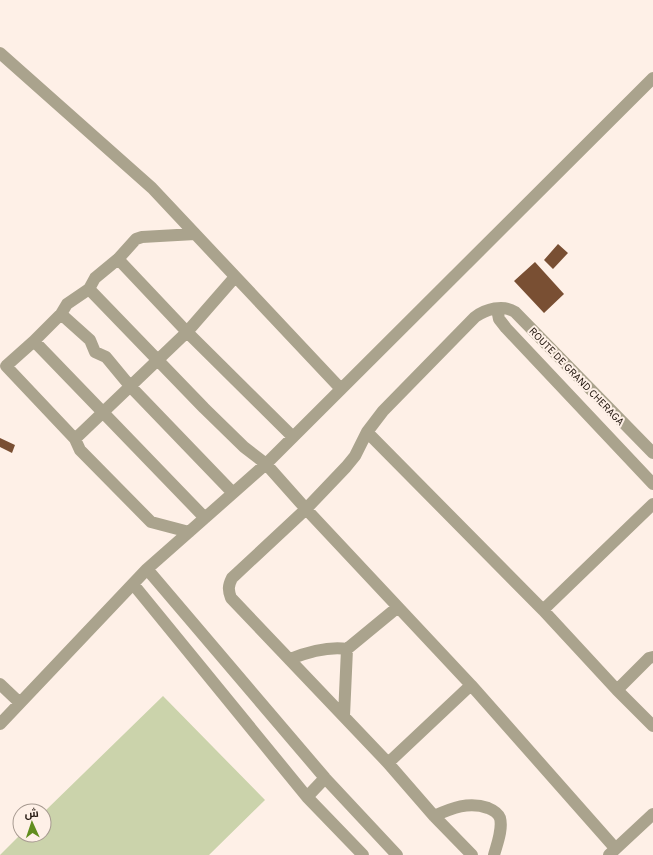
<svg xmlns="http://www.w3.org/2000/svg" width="653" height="855" font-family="Overpass,Cairo,sans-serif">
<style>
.grass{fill:#cbd3ab}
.building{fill:#794f33}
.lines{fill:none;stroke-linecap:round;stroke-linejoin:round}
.minor{stroke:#aaa38d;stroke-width:12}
.labels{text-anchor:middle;stroke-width:4;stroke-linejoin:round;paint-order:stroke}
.street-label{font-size:10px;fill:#241810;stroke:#fef0e7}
</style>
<rect width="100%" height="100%" fill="#fef0e7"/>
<path class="grass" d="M163,696L265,800L209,855H0L20,835H44V812Z"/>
<path class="building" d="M558,244L568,253L553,269L544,260Z
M535,262L564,294L544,313L514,281Z
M0,438L15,445L12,453L0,447Z"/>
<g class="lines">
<path class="minor" d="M0,53L152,188L341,389
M118,259L187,332L293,437
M89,289L204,408L244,447L266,464L306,509L471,685L615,848
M497,309L499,319L506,328L653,484
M61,314L90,340L95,352L106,357L130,386L233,493
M34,341L205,518
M367,432L543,610L617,690L653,726
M75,439L187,332L235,277
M189,532L151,522L80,450L75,439L6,366L34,341L61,314L67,304L89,289L95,278L118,259L136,239L142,237L195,234
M147,569L325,778L397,855
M133,584L307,797L363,855
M543,610L653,504
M290,659C308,652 328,646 347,649
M0,684L20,703
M617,690L649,658L653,657
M344,716L347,649L398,607
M0,724L147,569L266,464L653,78
M388,763L471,685
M307,797L325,778
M434,816C452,808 469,801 488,808C493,810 498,813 500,818C503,829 497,844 494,855
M472,855L434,816L388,763L231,598C228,590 228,586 232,578L306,509L346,467L355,456L367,432L383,411L475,317C486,309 503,304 515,312L653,453
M609,855L653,814"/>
</g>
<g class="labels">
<g class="street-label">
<text transform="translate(577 376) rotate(46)" y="4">ROUTE DE GRAND CHERAGA</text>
</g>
</g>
<g transform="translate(32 823) rotate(357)"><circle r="19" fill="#fef0e7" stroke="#a79a91"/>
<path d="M0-3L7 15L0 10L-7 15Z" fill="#618d1e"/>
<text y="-6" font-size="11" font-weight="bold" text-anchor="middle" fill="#241810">ش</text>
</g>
</svg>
